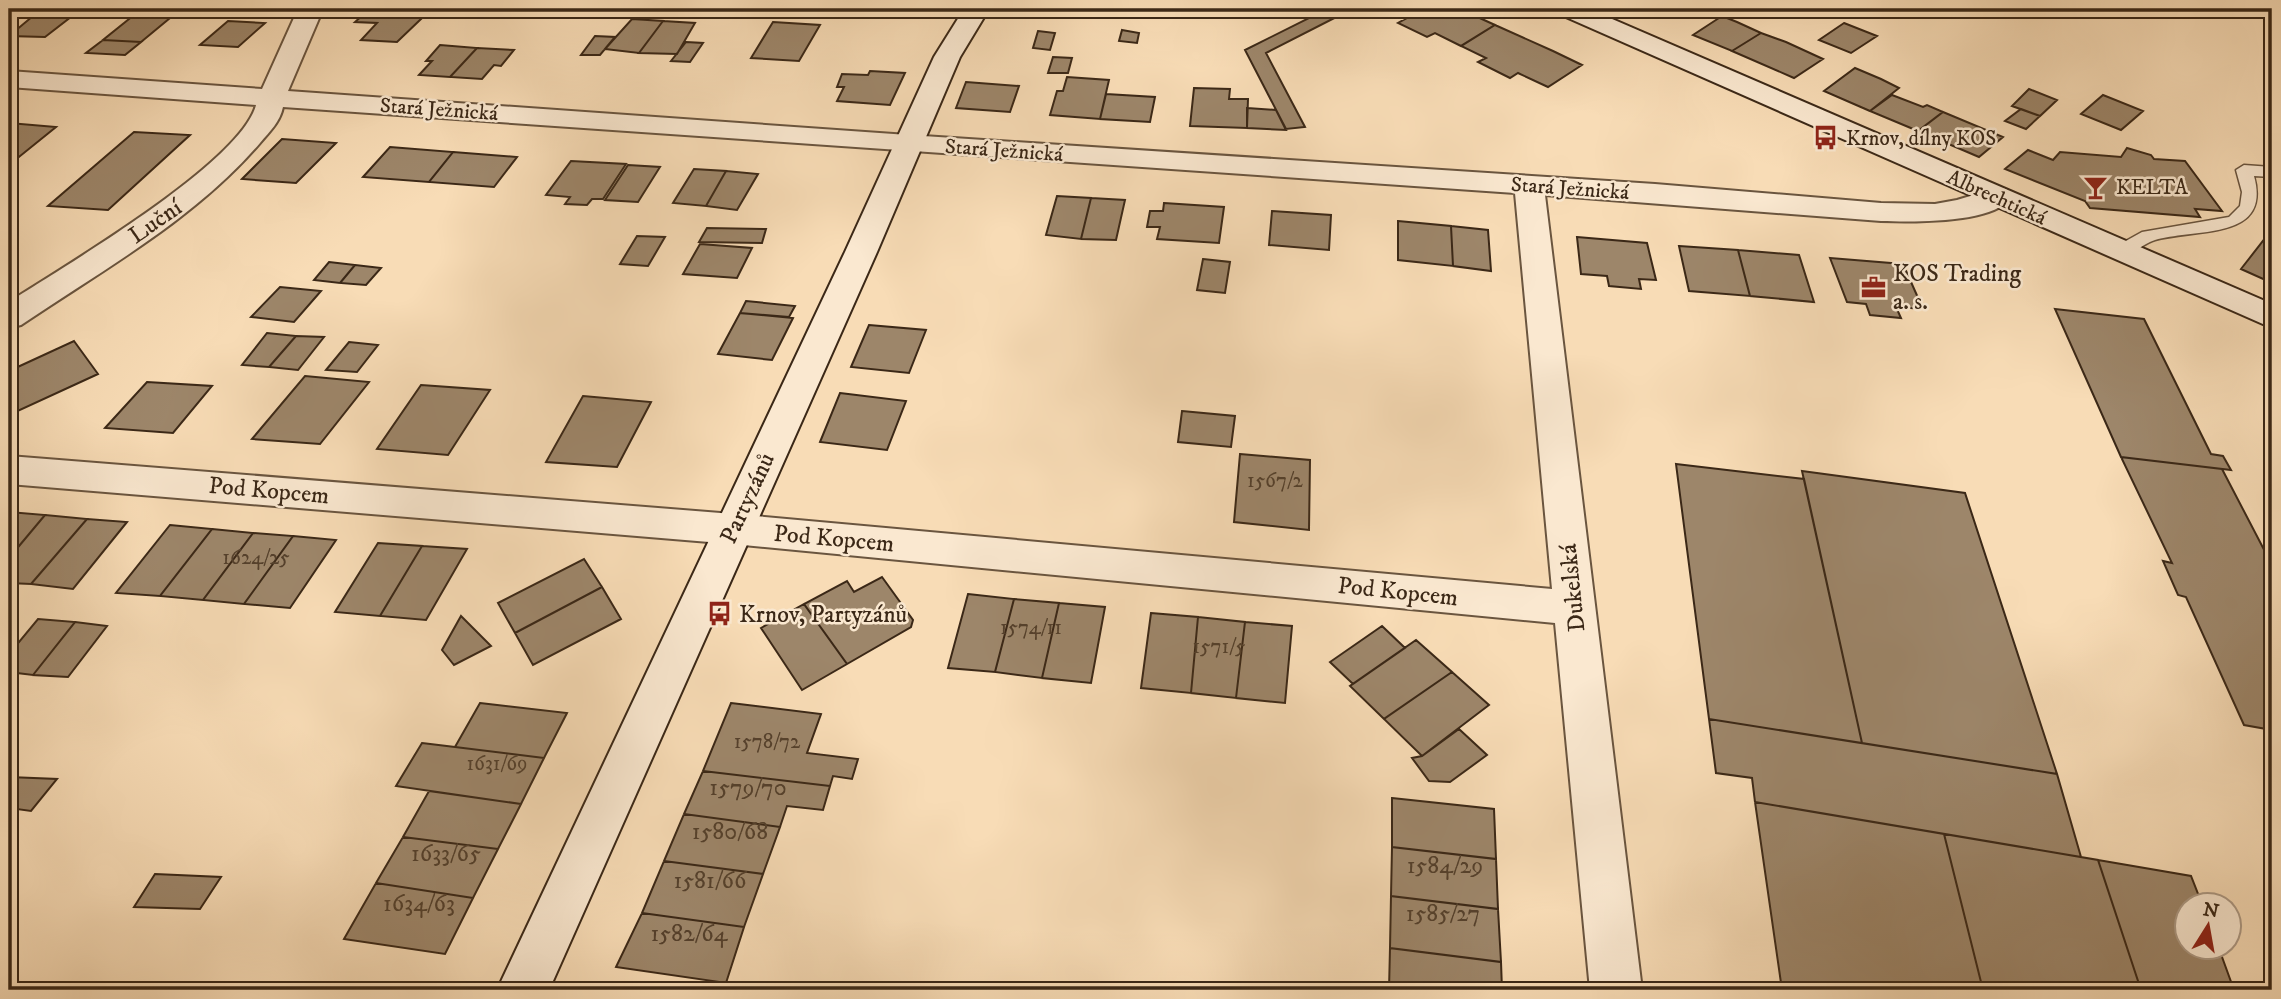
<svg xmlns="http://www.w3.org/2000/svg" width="2281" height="999" font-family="'IM FELL DW Pica',serif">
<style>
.building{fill:#9d866a;stroke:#3b2817;stroke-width:2}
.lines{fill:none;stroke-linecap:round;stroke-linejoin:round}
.lane-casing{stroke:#6a553f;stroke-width:3}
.street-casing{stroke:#6a553f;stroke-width:4}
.secondary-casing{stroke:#3b2817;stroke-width:4}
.lane{fill:#fae8d0;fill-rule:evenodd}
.street{fill:#fae8d0;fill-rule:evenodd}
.secondary{fill:#fae8d0;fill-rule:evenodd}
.labels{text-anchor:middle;stroke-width:5;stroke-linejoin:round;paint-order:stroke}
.far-street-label{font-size:21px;fill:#3b2817;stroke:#fae8d0}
.far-poi-label{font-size:21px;fill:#3b2817;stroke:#fae8d0;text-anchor:start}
.number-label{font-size:21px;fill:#54402c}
.street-label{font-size:24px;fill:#3b2817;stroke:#fae8d0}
.poi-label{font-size:24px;fill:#3b2817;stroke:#fae8d0;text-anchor:start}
.near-number-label{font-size:24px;fill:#54402c}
</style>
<rect width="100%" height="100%" fill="#f8dcb6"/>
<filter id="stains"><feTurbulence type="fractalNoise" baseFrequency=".00286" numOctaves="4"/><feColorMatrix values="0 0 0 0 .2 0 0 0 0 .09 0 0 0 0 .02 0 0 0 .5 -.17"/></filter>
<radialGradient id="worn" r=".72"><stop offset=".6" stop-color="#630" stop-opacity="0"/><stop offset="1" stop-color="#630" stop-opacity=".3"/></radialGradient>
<path class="building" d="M1327,9H1352L1266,53L1305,127L1286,129L1245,50Z
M1384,9H1460L1495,25L1461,46L1435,33L1427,37L1398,23L1405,19Z
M39,11L76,13L45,37L9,36Z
M364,14L422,18L397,42L361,40L377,23L355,22Z
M134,15L170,18L141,42L103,40Z
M1722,16L1737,22L1761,33L1732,51L1693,35Z
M632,19L663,21L639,53L605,49Z
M228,21L265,23L238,47L200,45Z
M663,21L695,23L677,54L639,53Z
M773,22L820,25L799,61L751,58Z
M1844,23L1877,36L1851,53L1819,40Z
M1495,25L1553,51L1582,65L1548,87L1518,73L1510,78L1478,62L1486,58L1461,46Z
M1122,30L1139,33L1137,43L1119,41Z
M1038,31L1055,33L1050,50L1033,48Z
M1761,33L1786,42L1823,59L1794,78L1732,51Z
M595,36L615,37L600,55H581Z
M103,40L141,42L125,55L86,53Z
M686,42L703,43L690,62L671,61Z
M440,45L477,48L450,77L419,75L432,61H426Z
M477,48L514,50L501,66L494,65L482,79L450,77Z
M1053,57L1072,58L1068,73H1048Z
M1855,68L1881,79L1899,88L1870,111L1824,91Z
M870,71L905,73L890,105L837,101L844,87H837L842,74L868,75Z
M1067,77L1109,80L1100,119L1050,115L1057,91H1063Z
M966,82L1019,86L1010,112L956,108Z
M1194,88L1230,89L1229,99H1248L1247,128L1190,126Z
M2029,89L2057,100L2040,116L2012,106Z
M1106,94L1155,97L1150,122L1100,119Z
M1892,95L1923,107L1927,105L1943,112L1918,131L1870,111Z
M2103,95L2143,111L2121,130L2081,114Z
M1247,108L1276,110L1286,130L1247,128Z
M2021,109L2040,116L2026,129L2005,121Z
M1943,112L2003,137L1979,157L1918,131Z
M9,123L56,127L9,165Z
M134,132L190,135L108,210L48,206Z
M282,139L336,143L296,183L242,179Z
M390,147L453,152L429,182L363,177Z
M2127,148L2151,155L2154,159L2185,161L2222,211L2195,209L2200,217L2090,208L2085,201L2005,169L2028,150L2053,160L2060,152L2121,157Z
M453,152L517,157L494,187L429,182Z
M571,161L626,164L603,199H592L587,205L565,204L570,197L546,195Z
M628,165L660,167L638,202L605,200Z
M694,169L726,171L706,206L673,203Z
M726,171L758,174L737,210L706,206Z
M1057,196L1091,198L1081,239L1046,235Z
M1091,198L1125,200L1116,240L1081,239Z
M1164,203L1224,207L1219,243L1157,239L1160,227H1147L1150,211H1163Z
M1272,211L1331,215L1329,250L1269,245Z
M1398,221L1451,226L1453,266L1398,260Z
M1451,226L1488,230L1491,271L1453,266Z
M707,228L766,229L762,243L699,242Z
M637,236L665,237L648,266L620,264Z
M1577,237L1647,243L1656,280L1639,279L1641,289L1609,286L1607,276L1581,274Z
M2266,237L2272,239V283L2241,269Z
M700,244L752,248L737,278L683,274Z
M1679,246L1738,250L1750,296L1689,291Z
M1738,250L1799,255L1814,302L1750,296Z
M1830,258L1903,264L1923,309L1896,307L1901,318L1870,315L1866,304L1847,302Z
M1203,259L1230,262L1225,293L1197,290Z
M329,262L355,265L340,283L314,280Z
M355,265L381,268L366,285L340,283Z
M280,287L321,291L294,322L251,317Z
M746,301L795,306L789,317L740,313Z
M2055,309L2144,319L2211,454L2223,456L2231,470L2121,457Z
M740,313L793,318L772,360L718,354Z
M869,325L926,330L909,373L851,367Z
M267,333L296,336L269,367L242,365Z
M296,336L324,337L298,370L269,367Z
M74,341L98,374L9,415V371Z
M349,342L378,345L357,372L326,370Z
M305,376L369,382L320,444L252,439Z
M147,382L212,386L173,433L105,428Z
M421,385L490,390L448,455L377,449Z
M840,393L906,401L887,450L820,442Z
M583,396L651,402L617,467L546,462Z
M1182,411L1235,416L1231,447L1178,442Z
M1240,454L1310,460L1309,530L1234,522Z
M2121,457L2222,469L2272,565V730L2244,725L2186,597L2178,595L2163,561L2172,563Z
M1676,464L1804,479L1862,743L1709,719Z
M1802,471L1965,493L2057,774L1862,743Z
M9,512L45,515L9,558Z
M45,515L87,519L31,584L9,583V558Z
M87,519L127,522L73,589L31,584Z
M170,525L212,529L160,596L116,593Z
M212,529L253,533L203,600L160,596Z
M253,533L293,536L244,604L203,600Z
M293,536L336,540L290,608L244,604Z
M378,543L422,546L380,616L335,612Z
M422,546L467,549L426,620L380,616Z
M584,559L602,587L515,633L498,603Z
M882,577L913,620L911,627L847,664L804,604L847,581L854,592Z
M602,587L621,619L533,665L515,633Z
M968,594L1014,599L995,672L948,668Z
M1014,599L1059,603L1042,678L995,672Z
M1059,603L1105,607L1091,683L1042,678Z
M804,604L847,664L802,690L761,628Z
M1151,613L1198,617L1191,693L1141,688Z
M461,616L491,646L454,665L442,650Z
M1198,617L1245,622L1236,698L1191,693Z
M38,619L75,622L33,675L9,672V654Z
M75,622L107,626L68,677L33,675Z
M1245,622L1292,626L1285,703L1236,698Z
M1382,626L1405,648L1353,684L1330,662Z
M1416,640L1452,672L1384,719L1350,686Z
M1452,672L1489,705L1422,756L1384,719Z
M480,703L567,713L544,758L455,747Z
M731,703L821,714L807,753L858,759L852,779L833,776L830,786L703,771Z
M1709,719L2057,774L2081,857L1755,802L1752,778L1716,773Z
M1459,729L1487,755L1450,782L1429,781L1412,758L1422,756Z
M422,743L455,747L544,758L521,804L396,786Z
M703,771L830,786L823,810L787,806L780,827L684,814Z
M9,777L57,779L31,811L9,808Z
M429,791L521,804L498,849L403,837Z
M1392,798L1494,809L1496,859L1392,847Z
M1755,802L1944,834L1983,990H1782Z
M684,814L780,827L763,874L664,861Z
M1944,834L2098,860L2141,990H1983Z
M403,837L498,849L473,898L376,883Z
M1392,847L1496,859L1498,909L1391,896Z
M2098,860L2191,876L2202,904H2186V946H2218L2234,990H2141Z
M664,861L763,874L744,927L642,913Z
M155,874L221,877L200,909L134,907Z
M376,883L473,898L445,954L344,939Z
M1391,896L1498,909L1501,962L1390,948Z
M642,913L744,927L726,983L616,967Z
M1390,948L1501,962L1502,990H1389Z"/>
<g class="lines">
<defs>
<path id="lane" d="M2244,165L2272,167V177L2254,176C2272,241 2196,228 2155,240C2141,244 2130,259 2115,255L2112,251L2115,247L2142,232L2229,217L2240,206L2242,192L2236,170Z"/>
<path id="street" d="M298,9H323L288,91L908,135L1655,184L1881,203L1935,204L1957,200L1997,188L2008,191L2012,197C1993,224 1912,222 1881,221L1545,195L1642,990H1590L1555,623L733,544L9,484V456L733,514L1552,589L1515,193L283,107C280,122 270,131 260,143C195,219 104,269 21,325L9,328V302C63,267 241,163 256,105L9,87V71L262,89Z"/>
<path id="secondary" d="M964,9H989L960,57L877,252L549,990H497L845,252L934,57Z
M1555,9H1589L2272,304V328L1559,14Z"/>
</defs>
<use href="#lane" class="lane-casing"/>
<use href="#street" class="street-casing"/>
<use href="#secondary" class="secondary-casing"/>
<use href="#lane" class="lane"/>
<use href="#street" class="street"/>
<use href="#secondary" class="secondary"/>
</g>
<defs>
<symbol id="bus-bare" viewBox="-9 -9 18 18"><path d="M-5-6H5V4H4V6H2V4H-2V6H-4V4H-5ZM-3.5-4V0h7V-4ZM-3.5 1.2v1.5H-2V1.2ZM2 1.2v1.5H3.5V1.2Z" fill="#8f2418" stroke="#fae8d0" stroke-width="2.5" paint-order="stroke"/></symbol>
<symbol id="bar-bare" viewBox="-9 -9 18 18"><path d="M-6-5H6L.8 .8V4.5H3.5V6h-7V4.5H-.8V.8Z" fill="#8f2418" stroke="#fae8d0" stroke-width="2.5" paint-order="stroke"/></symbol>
<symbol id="office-bare" viewBox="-9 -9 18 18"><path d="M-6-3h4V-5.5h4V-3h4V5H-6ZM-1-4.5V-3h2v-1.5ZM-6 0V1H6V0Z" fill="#8f2418" stroke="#fae8d0" stroke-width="2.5" paint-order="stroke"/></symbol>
</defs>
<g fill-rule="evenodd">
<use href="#bus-bare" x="1808" y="120" width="35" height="35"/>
<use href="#bar-bare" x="2078" y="170" width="35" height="35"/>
<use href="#office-bare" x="1856" y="270" width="35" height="35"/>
<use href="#bus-bare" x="702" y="596" width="35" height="35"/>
</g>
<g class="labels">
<g class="far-street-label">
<text transform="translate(439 109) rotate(4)" y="7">Stará Ježnická</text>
<text transform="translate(1004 150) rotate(4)" y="7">Stará Ježnická</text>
<text transform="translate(1570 188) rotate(4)" y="7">Stará Ježnická</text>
<text transform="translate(1997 197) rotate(24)" y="7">Albrechtická</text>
</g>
<g class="far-poi-label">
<text x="1846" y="145">Krnov, dílny KOS</text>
<text x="2116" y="194">KELTA</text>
</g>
<g class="number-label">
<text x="1275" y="487">1567/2</text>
<text x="256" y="564">1624/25</text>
<text x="1031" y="634">1574/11</text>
<text x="1219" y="653">1571/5</text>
<text x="767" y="748">1578/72</text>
<text x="497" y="770">1631/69</text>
</g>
<g class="street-label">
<text transform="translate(155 221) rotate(-35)" y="8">Luční</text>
<text transform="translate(269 490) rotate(5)" y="8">Pod Kopcem</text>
<text transform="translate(747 498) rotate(-65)" y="8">Partyzánů</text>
<text transform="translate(834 538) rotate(5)" y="8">Pod Kopcem</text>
<text transform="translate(1572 588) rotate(-96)" y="8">Dukelská</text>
<text transform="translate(1398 591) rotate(6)" y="8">Pod Kopcem</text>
</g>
<g class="poi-label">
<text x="1893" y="281">KOS Trading<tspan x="1893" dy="28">a. s.</tspan></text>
<text x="739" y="622">Krnov, Partyzánů</text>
</g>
<g class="near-number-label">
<text x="748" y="795">1579/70</text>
<text x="730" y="839">1580/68</text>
<text x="446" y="861">1633/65</text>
<text x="1445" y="873">1584/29</text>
<text x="710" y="888">1581/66</text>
<text x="419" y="911">1634/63</text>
<text x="1443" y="921">1585/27</text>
<text x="689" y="941">1582/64</text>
</g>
</g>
<rect width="2281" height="999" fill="none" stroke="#f8dcb6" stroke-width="35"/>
<rect x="10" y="10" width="2260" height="978" fill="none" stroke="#3b2817" stroke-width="3.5"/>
<rect x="18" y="18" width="2246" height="964" fill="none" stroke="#3b2817" stroke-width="2"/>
<g transform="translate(2208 926) rotate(11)"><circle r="33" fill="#fae8d0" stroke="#ae9b86" stroke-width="2"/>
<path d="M0-5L12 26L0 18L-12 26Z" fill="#8f2418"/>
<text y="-10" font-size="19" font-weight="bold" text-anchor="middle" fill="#3b2817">N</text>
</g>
<rect width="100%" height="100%" filter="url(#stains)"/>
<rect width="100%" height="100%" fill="url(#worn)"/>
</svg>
